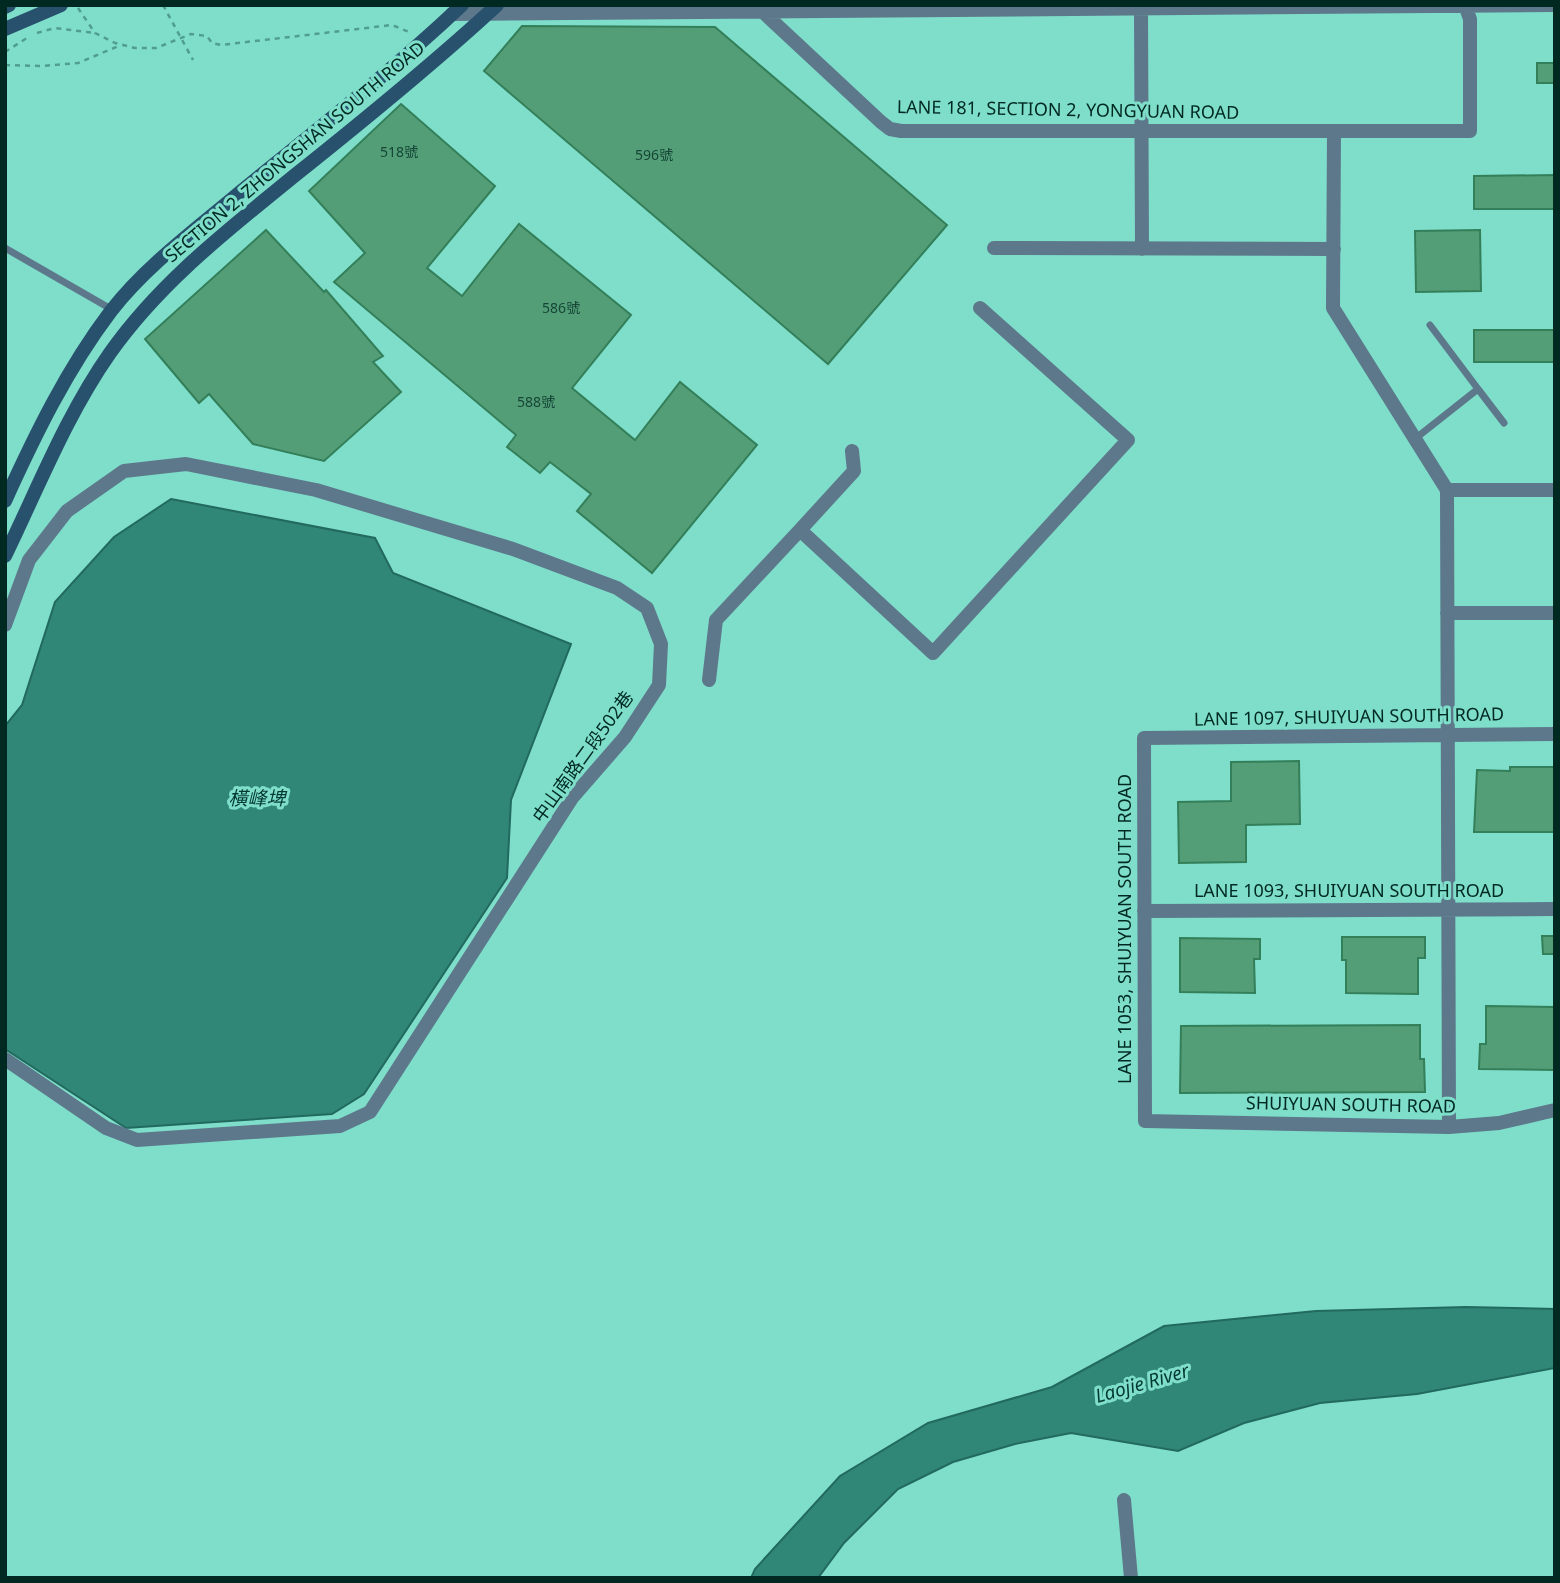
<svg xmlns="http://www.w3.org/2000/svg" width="1560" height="1583" font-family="'Noto Sans','Noto Sans TC',sans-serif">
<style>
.water{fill:#308677;stroke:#226a5e;stroke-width:2}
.building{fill:#549e77;stroke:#337f5a;stroke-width:2}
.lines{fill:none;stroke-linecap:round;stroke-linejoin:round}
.path{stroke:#519d8e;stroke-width:2.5;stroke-dasharray:5 5;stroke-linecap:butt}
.lane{stroke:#5d788b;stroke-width:7}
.street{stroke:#5d788b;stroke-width:14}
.secondary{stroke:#27516c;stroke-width:14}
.labels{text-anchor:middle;stroke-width:6;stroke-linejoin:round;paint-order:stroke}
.number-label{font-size:14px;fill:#154637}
.street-label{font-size:18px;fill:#002922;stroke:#7edeca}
.water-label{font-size:19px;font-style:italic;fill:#043a32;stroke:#7edeca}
</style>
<rect width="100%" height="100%" fill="#7edeca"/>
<path class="water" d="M171,499L375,538L393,573L571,644L511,800L507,878L364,1094L332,1114L126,1128L5,1049V726L22,705L55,602L114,537Z
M1466,1307L1555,1309V1368L1417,1394L1320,1403L1244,1423L1178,1451L1071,1433L1015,1444L953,1462L898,1489L844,1543L818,1578H751L755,1569L840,1476L928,1423L1052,1387L1164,1326L1316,1311Z"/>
<path class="building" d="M522,26L715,27L947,225L828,364L484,71Z
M1537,63H1555V83H1537Z
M401,104L495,186L427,268L462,296L519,224L631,315L572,388L635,440L680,382L757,445L652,573L577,511L591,494L550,462L540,473L507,447L516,435L334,282L365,253L309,191Z
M1555,175V209H1474V176Z
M266,230L324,292L326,290L383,356L373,362L401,392L324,461L253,444L209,394L199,403L145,339Z
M1480,230L1481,291L1416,292L1415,231Z
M1474,330H1555V362H1474Z
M1299,761L1300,824L1246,825V862L1179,863L1178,802L1231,801V762Z
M1510,767H1555V832H1474L1477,770L1510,771Z
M1542,936H1555V954H1543Z
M1342,937H1425V958H1418V994L1346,993V960H1342Z
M1180,938L1260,939V959H1254L1255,993L1180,992Z
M1486,1006L1554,1007L1555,1070L1479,1069L1480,1044H1486Z
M1420,1025V1059H1424L1425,1092L1180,1093L1181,1026Z"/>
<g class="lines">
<path class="path" d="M163,5L193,60
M78,8L95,33L115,43L135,48H156L191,34L207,36L212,43L221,45L392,25L409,32
M37,33L55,28L95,33
M5,52L30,36
M5,65L42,66L78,63L121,45"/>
<path class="lane" d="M5,248L111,309
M1478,389L1504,423
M1416,438L1478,389L1430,325"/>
<path class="street" d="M1141,9L1142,249
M763,12L881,122L890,129L901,131H1470V19L1465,5
M452,14L1555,5
M1334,131L1333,308L1447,490L1449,1127
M994,248L1334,249
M852,451L854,471L800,530L933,653L1128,440L980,308
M1447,490H1555
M1447,613H1555
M5,625L29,560L67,511L124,471L186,464L316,490L513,549L617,588L647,608L661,644L659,685L625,737L572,798L370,1112L340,1126L137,1140L106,1128L5,1059
M709,680L716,620L800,530
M1555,734L1144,738L1145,1121L1449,1127L1499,1123L1555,1110
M1144,911L1555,909
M1124,1500L1131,1578"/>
<path class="secondary" d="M5,7L9,5
M5,29L61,5
M5,501C35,435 67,369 111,311C146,266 195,230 239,193C314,132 391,72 462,5
M5,556C38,488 67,414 110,353C160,282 228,230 294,176C363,121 432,65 497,5"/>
</g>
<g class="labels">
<g class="number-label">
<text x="399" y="157">518號</text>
<text x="654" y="160">596號</text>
<text x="561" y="313">586號</text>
<text x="536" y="407">588號</text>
</g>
<g class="street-label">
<text transform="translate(1068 110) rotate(1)" y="6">LANE 181, SECTION 2, YONGYUAN ROAD</text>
<text transform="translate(295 152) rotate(-40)" y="6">SECTION 2, ZHONGSHAN SOUTH ROAD</text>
<text transform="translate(1349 717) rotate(-1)" y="6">LANE 1097, SHUIYUAN SOUTH ROAD</text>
<text transform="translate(583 757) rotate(-54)" y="6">中山南路二段502巷</text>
<text x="1349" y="897">LANE 1093, SHUIYUAN SOUTH ROAD</text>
<text transform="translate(1125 929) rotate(-90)" y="6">LANE 1053, SHUIYUAN SOUTH ROAD</text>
<text transform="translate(1351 1105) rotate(1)" y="6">SHUIYUAN SOUTH ROAD</text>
</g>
<g class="water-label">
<text x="257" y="805">橫峰埤</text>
<text transform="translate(1142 1383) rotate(-16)" y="7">Laojie River</text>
</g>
</g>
<rect width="1560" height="1583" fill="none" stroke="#002922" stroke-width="14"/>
</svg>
